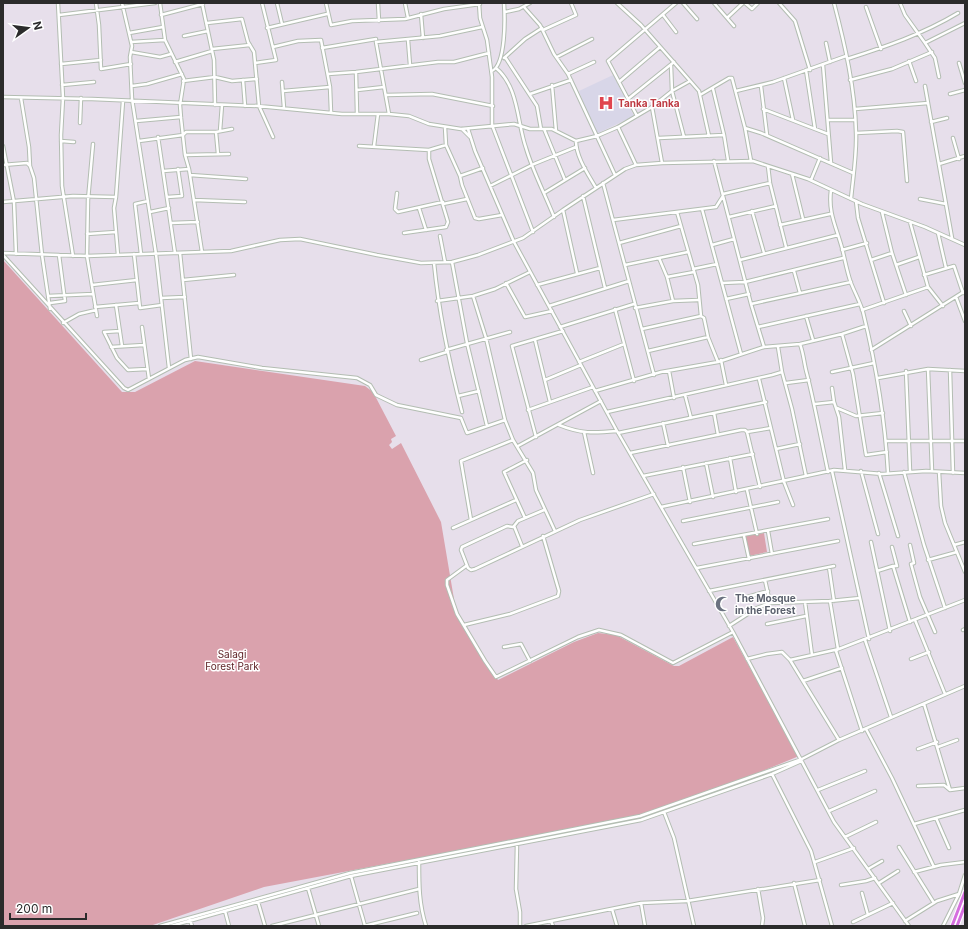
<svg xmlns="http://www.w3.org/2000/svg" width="968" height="929" font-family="Inter,sans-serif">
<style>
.medical{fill:#d8d6e8}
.green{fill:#daa2ad}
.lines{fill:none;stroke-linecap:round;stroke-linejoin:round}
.minor-casing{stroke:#b3bdb2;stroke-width:4.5}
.major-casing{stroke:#fff;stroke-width:5}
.minor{stroke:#fff;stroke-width:2.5}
.major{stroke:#d56fdf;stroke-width:3}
.labels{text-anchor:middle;stroke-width:3;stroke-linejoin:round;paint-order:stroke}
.health-label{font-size:10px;font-weight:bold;fill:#be3a42;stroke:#fff;text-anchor:start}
.worship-label{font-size:10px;font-weight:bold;fill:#5b616d;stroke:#fff;text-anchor:start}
.park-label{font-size:10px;fill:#5f2327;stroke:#fff}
</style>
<rect width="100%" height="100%" fill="#e7dfeb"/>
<path class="medical" d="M613,75L634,116L598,133L594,131L579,91Z"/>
<path class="green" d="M3,260L122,392H135L195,361L365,386L373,392L396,436L391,439L392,442L389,445L392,449L401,443L441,522L457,617L498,680L574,642L598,633L616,635L674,666H679L733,637L799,756L724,787L636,817L513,844L391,863L264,887L150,926H3Z
M764,533L767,552L749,556L745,536Z"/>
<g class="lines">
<defs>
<path id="minor" d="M58,3L63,98L61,135L62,186L73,256
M96,3L99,25L101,69L131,64
M122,3L132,46L130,57L132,99L156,254L169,368
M160,3L165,40L184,79L180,105L181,118L185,155L189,169L202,252
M202,3L214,60L215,105
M277,3L282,24
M326,3L331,25L352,21L405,19L444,9L480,4
M378,3L379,21
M405,3L408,18
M479,3L480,18L487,40L492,77V125L533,232
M617,3L641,25L699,91L709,136
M683,3L697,19
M714,3L734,26
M745,3L752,9L758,3
M779,3L795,21L810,70
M834,3C845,45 855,88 856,132C857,154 853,177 851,199
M900,3L905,15L925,43
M524,7L540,25L554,54L568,74L615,175
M866,7L881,49
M505,12L519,9L530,3
M421,14L423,38
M59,15L155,3
M161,15L203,4
M663,15L676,32
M727,18L743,3
M207,23L242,19L248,42L254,52L259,106L273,137
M267,28L327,14
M543,30L576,15L571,3
M129,33L163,27
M184,36L208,31
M408,40L410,65
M131,42L165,40
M826,43L830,62
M273,47L298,41L321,40L330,87L331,112
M322,48L376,39
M212,49L250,45
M131,52L160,57L171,54
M505,57L537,106L541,129
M557,57L592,39
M504,58L525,39L542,28
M847,59C885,47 923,34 958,13
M909,61L916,81
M175,62L212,51
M255,63L276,60L262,3
M959,63L965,83
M61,64L101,60
M671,65L672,91L684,137
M823,65L831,163
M496,68C519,87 517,123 526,148C533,172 545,194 554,217
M806,70L815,129
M492,71C506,64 505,18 504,3
M356,72L357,113
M328,74L356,72L438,62H454L489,53
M568,74L594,62
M939,77L935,58L925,43L965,23
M784,78L793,120
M243,80L245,106
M850,80L892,69L932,52
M183,81L215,77L232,81L257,79
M282,82L284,108
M619,82L660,47
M62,85L94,82
M552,85L556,131
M132,86L147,84L182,74
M761,86L767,135
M925,86L952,238
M713,89L724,135L728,160
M357,90L384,87
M283,91L330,87
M736,91L773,82L846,56
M530,94L571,80
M950,94L965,90
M386,95L432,94L493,106
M700,95L729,78H732L745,128L751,161
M3,97L92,99L258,106L342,114H389L409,116L429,124L461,129L514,124L530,129H552L576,141L597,136L618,127L636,165
M21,98L29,147L30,166L34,178L42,255L50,309
M628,99L674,62
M652,107L662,163
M763,109L828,134
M855,109L928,103
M389,114L376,42L440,36L482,27
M637,116L608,61L676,3
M828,120H855
M136,121L181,117
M931,122L947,118
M80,123L81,98
M445,127L446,145L460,176L462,185L475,218L479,219L502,215
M618,127L652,107L672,91L690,81
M745,128L761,133L853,173
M462,129L470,137
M468,129L475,151L514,242L617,431L733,632L834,822L909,926
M544,129L565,180
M220,131L222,105
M216,132L218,154
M856,133L897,131L903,132L907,181
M158,137L175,253
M659,138L724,135
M953,138L959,159
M61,141L74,142
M139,141L183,135L186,132H216L232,129
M576,141C576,157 588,174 596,188
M93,144L88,200L87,256L97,316
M3,146L14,202L16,254
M359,146L429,150L446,145
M374,146L378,114
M185,155L229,154
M714,161L751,304L764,347
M939,164L965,156
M3,165L27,163L30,166
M768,166L770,183L786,247
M163,171L189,169
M792,174L803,219
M190,175L246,179
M460,176L483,168
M811,180L820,158
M603,183L654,375
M490,186L534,164L576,147
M831,190C828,213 836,226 842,248C845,260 847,272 851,283C855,293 860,302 863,312C876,365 885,418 888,473
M397,193L395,209L398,212L443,202
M544,193L585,168
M723,194L770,183
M583,196L605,288
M167,197L182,196L178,169
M920,199L946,204
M194,200L245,202
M856,201L858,218L884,303
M3,202L73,196L116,197
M443,204L467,199
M419,208L426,230
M702,209L741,354
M563,210L577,273
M752,211L764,253
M150,212L169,208
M677,212L698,285L701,316L704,318L708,337L718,362
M882,212L892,253L906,295
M729,217L776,206
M613,220L716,207L723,196
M910,222L928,287
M171,223L198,222
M780,225L830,214
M404,233L446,227L448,222L429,159V150
M938,233L946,268
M87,234L116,232
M440,236L445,262
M619,243L681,226
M712,245L734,239
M842,250L867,243
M3,253L87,256L231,251L280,240L300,239L377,255L421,263L452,262L478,255L523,238L563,210L625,169L636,165L662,163L753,161L808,179L862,204L925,227L965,245
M180,253L191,359
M134,254L140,308L162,305
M141,254L135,204L148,201
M3,255L124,388L128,390L185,360L198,357L262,368L357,378L370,385L376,395L397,405L461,418L467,433L505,420
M118,255L114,208L116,197L123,101
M659,258L667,277L673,301
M740,260L838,235
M871,260L892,253
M452,262L467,343L487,426
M434,263C439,314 449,362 462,412
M625,265L688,252
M896,265L919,257
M693,269L717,264
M794,271L800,293
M924,275L954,266L963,293
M667,277L694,272
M183,280L234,275
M506,283L525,317L552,311
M722,283L745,282L843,258
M92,285L137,280
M537,285L600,268
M48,296L93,294
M473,296L486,338L505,420L513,440L533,473L536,490L555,531
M956,297L965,321
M161,298L185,297
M726,299L749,294
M437,301L473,296L495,289L530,272
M50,303L65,301L59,255
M751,304L851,282
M116,305L122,346
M549,306L629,281
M95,307L139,303
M635,308L673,301L698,300
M615,309L634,381
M862,310L928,287L943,306
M904,311L911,326
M806,316L813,340
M63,323L79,314L96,310
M142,327L149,379
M560,327L634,304
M758,327L860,304
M642,329L701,316
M120,331L104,332L117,358L128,370L147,369
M842,334L853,374L866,455L887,452
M535,340L550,402
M800,344C804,355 804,364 807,374C815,406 821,439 828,472
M111,347L144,345
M446,350L510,332
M871,350L965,291
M648,351L708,337
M421,360L447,352
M721,360L726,385
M579,362L624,344
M928,369L932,471
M950,370L953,473
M669,371L674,398
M906,371L910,471
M782,372L792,409L806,476
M832,372L874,363
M878,378L928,369L965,371
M759,379L784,482L793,505
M545,380L581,365
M786,383L809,380
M832,388L834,402L839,417L845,470
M595,391L661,372L718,362L764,347L800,344L842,334L866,326
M685,395L691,418
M458,396L479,391
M815,404L834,402
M837,408L856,416L883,413
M528,410L593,387
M607,412L772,375L782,372L778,347
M714,413L718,435
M663,423L668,446
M559,425C581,434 594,433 617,431
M584,432L593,473
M747,432L760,487
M618,433L766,402
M536,437L512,346L563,331
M886,441H965
M518,446L601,401
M776,449L800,444
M630,453L741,430H745L747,432L771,428
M730,458L736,492
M706,463L713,497
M683,467L690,502
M832,471L869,639
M861,471L878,534
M904,472L924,545L945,608
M939,472L941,506L945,523L965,572
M879,473L898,536
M643,476L753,454
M747,490L757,534
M661,507L834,470L883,474L926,471L965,473
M525,518L504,472L527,460
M471,520L461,461L513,440
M683,521L778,502
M513,527L507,526L462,547L461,550L468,568L471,570L475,569L580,520L654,494
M453,528L516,500
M768,531L772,554
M744,536L749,559
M871,542L890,631
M694,544L828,519
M910,545L914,563L911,564L920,597L935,632
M954,545L965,542
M522,546L514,526L518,521L544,510
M892,547L897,566H893L910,622
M928,560L957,552
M466,566L447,580V585L457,614L485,661L496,677L578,637L599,630L621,635L673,663L733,632
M829,567L834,601
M697,568L838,541
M877,571L893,566
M765,580L770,603
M709,591L834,566
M744,598L768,591
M830,601L838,649L836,651L862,731
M805,602L812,655
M915,620L945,694
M767,624L806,616
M464,625L510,614L558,596L559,591L543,536
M729,626L757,608L770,603L830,601L860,598
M963,630L965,629
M865,640L891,717
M504,647L521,644L530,661
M747,659L767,654L782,652L790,660L839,740
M911,659L929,652
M790,660L839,649L965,600
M803,681L842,668
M924,704L950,790
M866,729L892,778L934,867
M938,747L957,740
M918,749L937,742
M772,774L811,851L832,926
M918,786L944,785L950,790L965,788
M818,790L865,771
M829,811L875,791
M664,812L674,838L694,926
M936,818L949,848
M914,824L965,810
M845,837L876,822
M517,844L516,889L520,912V926
M899,847L934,903
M419,862C419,885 419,904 426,926
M815,862L854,848
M868,869L882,861
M914,872L941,865L965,862
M351,876L365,926
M794,883L805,926
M879,883L898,871
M841,885L866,881L875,878
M308,888L319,926
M758,889L763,918L762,926
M862,893L868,915
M258,902L265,926
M641,903L645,926
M612,909L617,926
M225,911L229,926
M190,920L192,926
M551,921L553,926
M905,921L937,901L959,894
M853,922L893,903
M160,926L350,873L640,816L802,759
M171,926L351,876L641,820L772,774L799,762L802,759L839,740L965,686
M272,926L419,889
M364,926L417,913
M526,926L641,903L687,901L820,880
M943,926L959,894L965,875"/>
<path id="major" d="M952,926L965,892
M957,926L965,905"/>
</defs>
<use href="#minor" class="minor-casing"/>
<use href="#major" class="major-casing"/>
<use href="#minor" class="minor"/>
<use href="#major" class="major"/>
</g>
<defs>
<symbol id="hospital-bare" viewBox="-9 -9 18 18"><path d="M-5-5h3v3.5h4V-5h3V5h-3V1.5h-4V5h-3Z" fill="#e0444e" stroke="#fff" stroke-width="2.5" paint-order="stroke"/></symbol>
<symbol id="mosque-bare" viewBox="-9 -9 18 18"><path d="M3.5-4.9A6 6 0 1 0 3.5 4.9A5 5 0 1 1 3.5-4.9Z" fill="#6b7280" stroke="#fff" stroke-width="2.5" paint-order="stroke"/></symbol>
</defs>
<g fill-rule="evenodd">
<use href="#hospital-bare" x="595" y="92" width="22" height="22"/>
<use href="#mosque-bare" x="712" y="593" width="22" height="22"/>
</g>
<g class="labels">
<g class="health-label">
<text x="618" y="107">Tanka Tanka</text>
</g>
<g class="worship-label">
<text x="735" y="602">The Mosque<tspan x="735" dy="12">in the Forest</tspan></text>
</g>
<g class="park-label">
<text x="232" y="658">Salagi<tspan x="232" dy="12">Forest Park</tspan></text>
</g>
</g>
<rect width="968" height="929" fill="none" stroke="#2b2b2b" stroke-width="8"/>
<g transform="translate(28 28) rotate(76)" stroke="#ffffff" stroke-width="3" paint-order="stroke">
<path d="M0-3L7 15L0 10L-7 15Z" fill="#2b2b2b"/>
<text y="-6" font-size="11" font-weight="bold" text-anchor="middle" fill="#2b2b2b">N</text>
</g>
<path d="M10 913v6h76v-6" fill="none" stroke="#2b2b2b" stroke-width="2"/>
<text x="16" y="913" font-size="12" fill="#2b2b2b" stroke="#ffffff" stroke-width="3" paint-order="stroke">200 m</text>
</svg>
